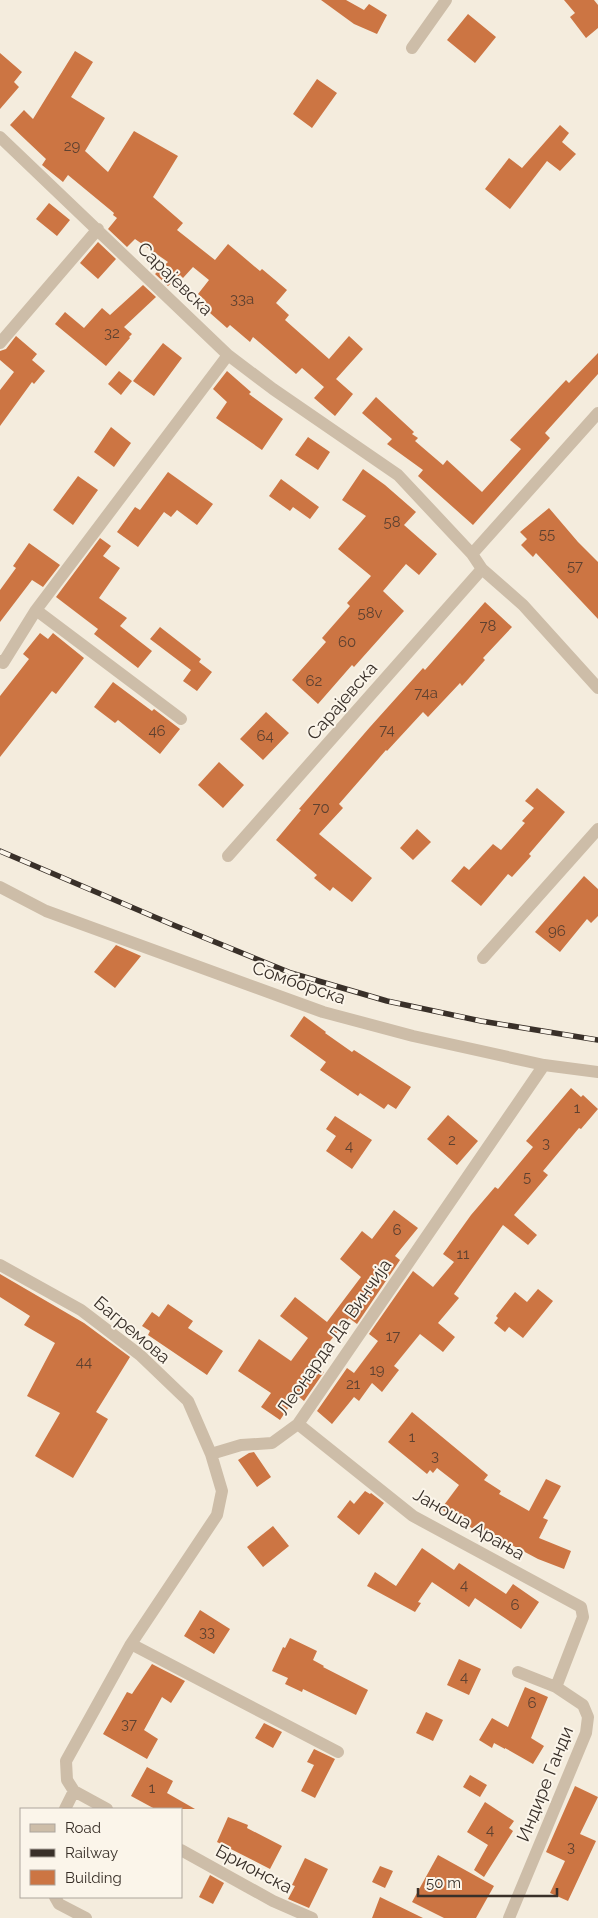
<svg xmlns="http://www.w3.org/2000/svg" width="598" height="1918" font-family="Raleway,sans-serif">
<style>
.building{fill:#cc7543}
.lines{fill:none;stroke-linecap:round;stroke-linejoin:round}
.minor{stroke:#cdbda8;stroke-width:12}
.rail-casing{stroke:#393029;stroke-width:5.5}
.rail{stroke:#fbf5ea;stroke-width:4;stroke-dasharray:11;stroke-linecap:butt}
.labels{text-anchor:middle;stroke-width:4;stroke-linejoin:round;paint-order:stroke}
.number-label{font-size:15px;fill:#5e4130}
.street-label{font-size:18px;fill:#393029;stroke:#fbf5ea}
</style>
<rect width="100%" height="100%" fill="#f4ecdd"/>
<path class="building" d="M321,0H346L364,10L369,4L387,15L377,34L354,24Z
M564,0H594L598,5V28L586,38L570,17L575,13Z
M468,14L496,37L475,63L447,40Z
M75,51L93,62L71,97L105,118L85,151L108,172L134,131L178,156L153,197L183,223L177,230L215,260L228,244L260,271L262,269L287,290L276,303L289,315L285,320L329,359L349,336L363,349L336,379L353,394L335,416L314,398L324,387L302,368L296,374L253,337L250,342L230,325L227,328L201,305L205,300L198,294L209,280L193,267L183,278L180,275L168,286L155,274L168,262L135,239L127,247L108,229L117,218L113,215L114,213L68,175L63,182L42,165L46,159L10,125L24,110L33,119Z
M0,53L22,72L14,82L19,87L0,109Z
M317,79L337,93L312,128L293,114Z
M560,125L569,133L562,142L576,154L560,171L547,161L510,209L485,189L509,158L522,168Z
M49,203L70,220L57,236L36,219Z
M98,242L116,259L98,279L80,263Z
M143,285L156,297L124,327L132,334L129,337L130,338L106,366L55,324L65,312L84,328L102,308L110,315Z
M16,336L37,354L32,360L45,371L34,384L32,382L0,426V390L14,372L0,360V351L6,349Z
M163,343L182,358L154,396L133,381Z
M598,353V374L545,433L550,438L473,525L418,476L423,470L387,444L392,439L362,413L376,397L414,432L412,434L418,438L415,441L443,465L447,460L482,492L521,449L510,440L566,380L569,383Z
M119,371L132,381L121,395L108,384Z
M227,371L251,392L249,394L283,419L262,450L216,418L227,402L213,389Z
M111,427L131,443L114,467L94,452Z
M308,437L330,452L318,470L295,455Z
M363,469L385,485L416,512L404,525L437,554L419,575L406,564L383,591L404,611L354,667L352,665L318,704L292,680L326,642L322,638L350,606L347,603L371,576L338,549L366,516L342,500Z
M168,472L213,504L197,525L177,510L171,517L164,512L138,547L117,532L135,507L140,510Z
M78,476L98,490L73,525L53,510Z
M281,479L319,507L310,519L293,507L290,511L269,496Z
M549,508L578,542L598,562V619L536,553L533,557L521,545L527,539L520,532Z
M100,538L111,546L103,556L120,568L99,598L127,618L120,626L152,651L138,668L94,634L98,629L56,597Z
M29,543L60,565L43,587L32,580L0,622V590L16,568L13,566Z
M485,602L512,627L483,658L485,660L462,686L460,683L428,717L423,712L387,751L386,750L339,804L343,808L319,834L372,878L352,902L333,887L330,891L314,878L317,875L276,840L301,810L299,809L370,727L423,668L425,670Z
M160,627L201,659L199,662L212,672L197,691L183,681L191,670L150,639Z
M40,633L48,639L53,633L84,658L56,694L52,691L0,757V696L29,659L23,654Z
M113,682L152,711L154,709L180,729L160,754L118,720L115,723L94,707Z
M266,712L289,733L263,760L240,739Z
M219,762L244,785L223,808L198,785Z
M537,788L565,812L529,854L531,856L512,877L508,874L481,906L451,881L464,866L469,870L493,844L501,850L525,823L522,821L534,808L525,801Z
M417,829L431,842L413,860L400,848Z
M584,876L598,889V916L591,923L587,919L560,952L535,932Z
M116,945L141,956L115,988L94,972Z
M304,1016L326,1032L325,1033L352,1052L354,1050L411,1087L396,1109L388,1104L384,1109L360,1093L358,1096L320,1070L326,1062L290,1036Z
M571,1088L581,1097L583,1095L598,1109L581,1129L579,1128L543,1171L548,1175L514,1215L537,1235L528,1245L503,1225L454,1294L459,1298L438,1323L455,1337L443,1352L420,1334L394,1366L399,1370L382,1392L372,1383L359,1401L354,1397L332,1424L317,1411L347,1368L354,1373L378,1341L369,1334L413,1271L433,1287L454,1262L443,1254L471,1215L495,1187L498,1189L533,1147L526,1141Z
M448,1115L478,1141L457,1165L427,1139Z
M335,1116L372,1140L352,1169L326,1151L336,1136L326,1129Z
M394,1210L418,1228L395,1256L400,1260L357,1324L349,1318L312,1363L324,1372L304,1401L297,1395L280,1420L261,1407L271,1393L238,1371L259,1339L291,1361L308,1338L280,1316L295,1297L327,1322L361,1277L340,1259L362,1231L372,1239Z
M0,1274L84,1323L130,1357L96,1412L108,1419L73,1478L35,1456L60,1413L27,1396L55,1343L24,1325L30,1316L0,1297Z
M538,1289L553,1301L523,1338L509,1327L505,1332L494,1323L498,1318L496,1316L515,1292L527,1302Z
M168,1304L193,1321L188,1328L223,1351L207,1375L148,1335L150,1331L142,1326L152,1312L159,1317Z
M412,1412L488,1475L484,1480L501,1491L499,1494L529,1511L546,1479L561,1486L543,1518L548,1520L539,1538L571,1551L564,1569L538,1559L478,1527L475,1530L441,1509L459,1485L437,1468L433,1473L430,1470L427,1474L388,1442Z
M254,1452L271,1477L257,1487L238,1460L249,1453Z
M365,1491L370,1494L371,1493L384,1503L359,1535L337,1517L350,1500L354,1504Z
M273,1526L289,1546L263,1567L247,1547Z
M422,1548L454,1570L459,1563L506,1594L513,1584L539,1602L521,1629L475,1598L469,1607L432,1582L418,1602L421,1603L415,1612L367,1586L375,1572L396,1586Z
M200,1610L230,1629L214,1654L184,1636Z
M290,1638L317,1651L313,1660L324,1666L323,1667L368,1690L356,1715L303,1689L302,1692L285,1684L288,1678L272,1671L283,1647L285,1648Z
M459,1659L481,1669L469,1695L447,1685Z
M152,1664L185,1681L171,1703L162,1697L144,1730L158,1739L147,1759L103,1734L127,1692L132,1694Z
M525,1687L548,1697L531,1738L544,1746L533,1764L505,1748V1749L494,1743L492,1748L479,1740L492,1718L508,1727Z
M426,1712L443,1720L433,1741L416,1733Z
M264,1723L282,1732L273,1748L255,1738Z
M314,1749L335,1759L315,1798L301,1791L314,1765L307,1762Z
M147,1767L173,1781L167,1793L195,1809H155L131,1796Z
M470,1775L487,1785L480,1797L463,1787Z
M575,1786L598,1797L580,1834L596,1841L568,1901L550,1893L565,1861L546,1852Z
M485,1802L514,1821L509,1828L513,1831L484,1877L474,1870L488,1845L467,1832Z
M228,1817L248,1825L247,1828L282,1846L270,1869L217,1842Z
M438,1855L494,1886L476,1918H444L412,1902Z
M305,1858L328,1869L309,1908L288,1899L295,1886L292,1885Z
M380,1866L393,1871L385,1888L372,1882Z
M210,1875L224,1883L213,1904L199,1897Z
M380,1897L423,1918H372Z"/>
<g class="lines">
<path class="minor" d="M412,48L446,0
M0,137L228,355L273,389L398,475L472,554L482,569L523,605L598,688
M0,343L98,229
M472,554L598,413
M36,610L181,719
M0,661L3,663L36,610L228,355
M228,856L482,569
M0,887L46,911L323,1012L413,1036L544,1065L598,1072
M483,958L598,829
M0,1265L81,1310L140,1355L188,1401L211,1454
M298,1424L413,1516L581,1607L583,1617L556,1687L583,1705L588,1717L586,1733L509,1918
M131,1644L338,1752
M518,1672L556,1687
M65,1809L74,1791
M107,1809L74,1791L67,1780L66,1761L131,1644L217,1515L222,1491L211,1454L241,1445L272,1443L298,1424L544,1065
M181,1850L273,1901L312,1918
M55,1897L59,1904L86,1918"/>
<defs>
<path id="rail" d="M0,851L171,924L291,973L387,1001L481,1021L598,1040"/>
</defs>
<use href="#rail" class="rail-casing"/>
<use href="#rail" class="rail"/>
</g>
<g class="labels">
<g class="number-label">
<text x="72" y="151">29</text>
<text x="242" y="304">33a</text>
<text x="112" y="338">32</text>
<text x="392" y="527">58</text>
<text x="547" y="539">55</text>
<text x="575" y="571">57</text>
<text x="370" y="618">58v</text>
<text x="488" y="631">78</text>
<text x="347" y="647">60</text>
<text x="314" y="686">62</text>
<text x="426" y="698">74a</text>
<text x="387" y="735">74</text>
<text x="157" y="736">46</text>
<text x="265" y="741">64</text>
<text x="321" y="813">70</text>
<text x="557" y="936">96</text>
<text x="577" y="1113">1</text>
<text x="452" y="1145">2</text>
<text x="546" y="1148">3</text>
<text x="349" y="1151">4</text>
<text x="527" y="1182">5</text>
<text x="397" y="1235">6</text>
<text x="463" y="1259">11</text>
<text x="393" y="1341">17</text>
<text x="84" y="1367">44</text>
<text x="377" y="1375">19</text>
<text x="353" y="1389">21</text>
<text x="412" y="1442">1</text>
<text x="435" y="1461">3</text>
<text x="464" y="1590">4</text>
<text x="515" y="1610">6</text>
<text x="207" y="1637">33</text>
<text x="464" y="1682">4</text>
<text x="532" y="1708">6</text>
<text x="129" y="1729">37</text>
<text x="152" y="1793">1</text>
<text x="490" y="1835">4</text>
<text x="571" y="1852">3</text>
</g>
<g class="street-label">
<text transform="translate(175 279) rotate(44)" y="6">Сарајевска</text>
<text transform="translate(342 701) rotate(-49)" y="6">Сарајевска</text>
<text transform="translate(299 983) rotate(19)" y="6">Сомборска</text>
<text transform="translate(132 1330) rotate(40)" y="6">Багремова</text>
<text transform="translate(334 1337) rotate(-55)" y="6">Леонарда Да Винчија</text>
<text transform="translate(469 1524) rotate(30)" y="6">Јаноша Арања</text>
<text transform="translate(545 1784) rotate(-68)" y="6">Индире Ганди</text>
<text transform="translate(254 1869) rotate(28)" y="6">Брионска</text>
</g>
</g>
<rect x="20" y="1808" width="162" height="90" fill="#fbf5ea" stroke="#ada69d"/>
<rect x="30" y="1824" width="25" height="8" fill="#cdbda8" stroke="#ada69d"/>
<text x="65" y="1833" font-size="15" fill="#393029">Road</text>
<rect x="30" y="1849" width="25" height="8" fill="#393029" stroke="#ada69d"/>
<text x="65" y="1858" font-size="15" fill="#393029">Railway</text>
<rect x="30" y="1870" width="25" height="15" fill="#cc7543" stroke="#ada69d"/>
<text x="65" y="1883" font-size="15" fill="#393029">Building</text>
<path d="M418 1888v8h139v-8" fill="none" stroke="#393029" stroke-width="2.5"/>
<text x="426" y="1888" font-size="15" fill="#393029" stroke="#fbf5ea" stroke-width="4" paint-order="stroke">50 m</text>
</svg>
